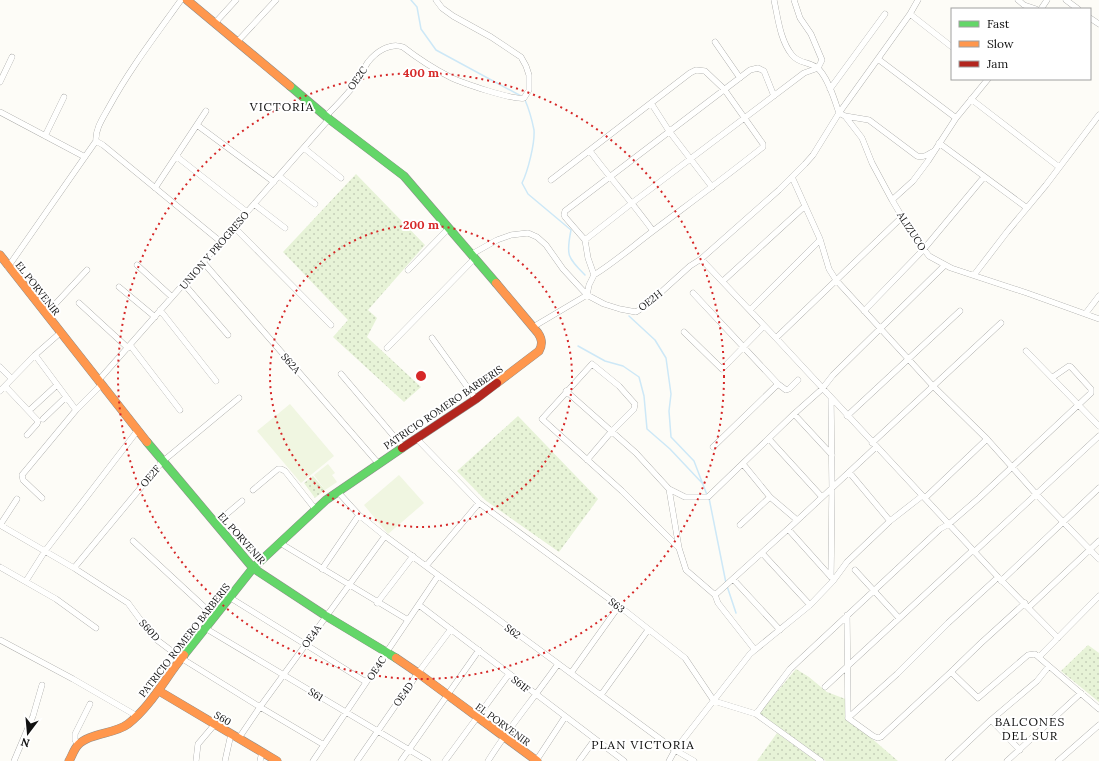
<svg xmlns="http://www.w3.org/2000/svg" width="1099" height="761" font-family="Lora,serif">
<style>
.grass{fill:url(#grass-dots)}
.pitch{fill:#f0f6e1}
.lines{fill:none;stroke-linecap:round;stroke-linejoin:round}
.stream{stroke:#cde8f7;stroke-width:1.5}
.street-casing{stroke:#979795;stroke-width:6}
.fast-casing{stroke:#8e8d8b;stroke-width:9}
.slow-casing{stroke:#8e8d8b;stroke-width:9}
.jam-casing{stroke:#8e8d8b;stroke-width:9}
.street{stroke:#fffffe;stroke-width:5.5}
.fast{stroke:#63d668;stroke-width:8}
.slow{stroke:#ff974d;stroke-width:8}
.jam{stroke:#b3261e;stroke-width:8}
.ring{fill:none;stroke:#d62828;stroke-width:2;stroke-dasharray:2 4}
.labels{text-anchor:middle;stroke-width:4;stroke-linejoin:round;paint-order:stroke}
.street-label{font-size:10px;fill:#111;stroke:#fff}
.quarter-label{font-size:12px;letter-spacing:1px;fill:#111;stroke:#fff}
.centre{fill:#d62828;stroke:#fff;stroke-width:2}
.ring-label{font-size:12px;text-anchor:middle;font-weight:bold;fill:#d62828;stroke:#fff;stroke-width:4;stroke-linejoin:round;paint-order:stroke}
</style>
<defs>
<pattern id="grass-dots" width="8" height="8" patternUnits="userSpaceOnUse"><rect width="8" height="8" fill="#e7f3d7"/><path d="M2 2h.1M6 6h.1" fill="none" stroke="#c5cfb8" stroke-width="1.8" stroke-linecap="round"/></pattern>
</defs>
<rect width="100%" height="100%" fill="#fdfcf7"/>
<path class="grass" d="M356,174L425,245L368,310L377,318L367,337L421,387L404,402L333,337L348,320L283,252Z
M518,416L598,499L559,552L485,500L457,471Z
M313,476L325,490L315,498L304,483Z
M1088,645L1099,653V702L1061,671Z
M796,669L809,677L827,692L848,700V718L898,761H826L759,713Z
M777,733L816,761H757Z"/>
<path class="pitch" d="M290,404L334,456L301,483L257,431Z
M328,464L335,473L332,475L337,482L325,490L314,475Z
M399,475L424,503L388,534L364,505Z"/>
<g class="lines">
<path class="stream" d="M411,0L417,7L421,29L436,50L521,96
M525,100C529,109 532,120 534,130C535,143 528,171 522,183L528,194L571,230C566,255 567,257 585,275
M629,316L655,340L666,358L671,394L669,411L671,437L694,461L707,495
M578,346L605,361L623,366L639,377L644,396L647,429L670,449L703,484
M709,498L726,583
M727,586L736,613"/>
<defs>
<path id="street" d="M774,0C778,18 780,40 792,55C798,63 808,62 816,67C827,74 835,101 839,113L845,116L862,138L872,163L892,200L913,235L929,256L951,268L1027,293L1099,319
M1018,0L1024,5L1036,9
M1066,0L1078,9
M1041,9L1047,0
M910,14L952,47
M1090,18L1099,24
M215,23L236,0
M237,42L276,0
M715,42L740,78
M878,59L956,118
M0,82L12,57
M830,89L885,14
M971,99L1059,167
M0,112L85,157
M326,116C336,106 347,95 355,84C361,77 363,69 368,62C376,52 390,42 403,47C416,57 436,70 450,77C462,83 512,100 524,98L529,90V75L526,66L521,57L491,37L453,16L442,8L436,0
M845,116L869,120L917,156C924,158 929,154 934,151
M197,125L274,182
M45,136L64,97
M96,141C95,129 103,118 109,107C129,70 156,35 181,0
M96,141L103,145L221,242
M939,143L1027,208
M304,148L341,178
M590,151C610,178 633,203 653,231
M176,156L247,212
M279,176L315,204
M792,177L820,239L829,269L836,280L933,386L987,439L1037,495L1099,559
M551,180L651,103
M155,188L206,111
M892,200L913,181L928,161L956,118L988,79
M254,204L285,228
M234,227L331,325
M585,240L565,217L564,215L565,211L750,70L758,68L764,71L774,96
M472,254L497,240L511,235L528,233L537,237L546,245L563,269L587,295L604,304L620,309L636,312L648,304L690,266L701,259L779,190L805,164L813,155L839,113L910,14L918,0
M701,259L776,338L998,577L1058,638
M203,262L378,463
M137,265L172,297
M8,267L96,141
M408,270L449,228
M594,275C615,262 633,246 653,231C690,203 727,176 763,147V144L724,89L705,71L696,70L690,73L651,103L669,131L712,187
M974,275L1007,232L1046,185L1099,115
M723,281L805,206
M184,284L228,335
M119,287L155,317
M693,293L778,384L786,390L789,389L798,380
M79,303L128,348
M160,310L216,381
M750,310L820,240
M864,311L923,250L984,177
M1086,313L1099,296
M46,314L87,270
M533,327L587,295L589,285L594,275L588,258L585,240L632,203L804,73L818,68L822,60L811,34L800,18L794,0
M684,332L722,369L764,326
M432,338L476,399
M776,338L902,217
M130,345L180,410
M387,348L475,258
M1026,351L1099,426
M35,355L76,410
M0,367L11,378
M341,374L403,447
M98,381L329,119
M5,386L38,421L37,424L27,435
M0,391L35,355L60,333
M566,391L636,453L669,489L679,548L686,570L715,595L718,603L755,650
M32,408L57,385
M794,414L832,455
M847,416L960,311
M43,419L66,397
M416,438L479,503L619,606L685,658L714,701L756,714L821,761
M769,439L822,497
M872,443L1001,323
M713,447L778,384
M587,460L611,432L634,409L635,404L619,386L592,364L542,419L622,491L679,548
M743,464L770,497L797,520
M849,472L890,521
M669,489L685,497H708L794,414L822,389L833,375L945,265
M253,490L278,469H281L285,471L316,510
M338,492L359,515L385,536L675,750L694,761
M42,498L23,480L22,475L76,410L101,385
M925,498L987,439
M215,524L242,501
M0,525L74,568L128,603L153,637L181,658L260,707L324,745
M0,525L17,499
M740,525L770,497
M788,529L831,577
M133,541L214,616
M280,543L408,620
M974,552L1099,436
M762,553L810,605
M426,566L479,503
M0,567L56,599L96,628
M74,568L162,462L239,398
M322,569L359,515
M855,570L899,618
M831,577L832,488L831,399
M733,579L780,630
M26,581L45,551L138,430
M1001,581L1099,488
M715,595L788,529L876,447
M229,597L366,682
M377,603L413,556
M419,605L624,761
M1029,607L1099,541
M847,615L848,718
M205,628L428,761
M0,640L73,679L137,716
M1040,656L1099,596
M951,672L978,698L1028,655L1035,654L1099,709
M571,673L619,606
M825,687L973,550
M601,695L648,630
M756,714L790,669L940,529L949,524L979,498L1091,393V389L1071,367L1069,366L1053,377
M848,718L873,736L878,738L881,737L951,672L981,643L1025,603
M848,718L897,674L948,623L995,580
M991,720L1020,750
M239,738L260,707L385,536
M78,745L75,740V734L90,704
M14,761L33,716L42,685
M196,761L198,744L215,724
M225,761L231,734
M260,761L262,752
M313,761L438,576
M357,761L418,673L451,629
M401,761L479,650
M445,761L509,674
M488,761C509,727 535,697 558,664
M536,761L565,717
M579,761L595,739
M669,761L675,750L750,654L810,605L833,581L847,562L890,521L922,496
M948,761L991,720L1037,681L1049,666
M1007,761L1081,693
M1058,761L1099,725"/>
<path id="fast" d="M290,86L329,119L404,176L496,283
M147,442L253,568L326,616L396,658
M184,655L253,568L326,500L402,448"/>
<path id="slow" d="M187,0L290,86
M0,255L147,442
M496,283L538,333C542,339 543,344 539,351L497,383
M396,658L418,673L537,761
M159,691L277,761
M69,761C72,756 74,749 78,745C89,733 115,734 128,724C152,705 165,678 184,655"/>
<path id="jam" d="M402,448L476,399L497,383"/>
</defs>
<use href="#street" class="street-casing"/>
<use href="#fast" class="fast-casing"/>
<use href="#slow" class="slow-casing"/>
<use href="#jam" class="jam-casing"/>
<use href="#street" class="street"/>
<use href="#fast" class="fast"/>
<use href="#slow" class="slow"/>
<use href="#jam" class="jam"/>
</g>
<g class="ring">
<circle cx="421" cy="376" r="151"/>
<circle cx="421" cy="376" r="303"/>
</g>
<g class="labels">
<g class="street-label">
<text transform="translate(357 78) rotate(-55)" y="4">OE2C</text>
<text transform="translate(912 231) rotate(57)" y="4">ALIZUCO</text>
<text transform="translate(214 250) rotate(-49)" y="4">UNION Y PROGRESO</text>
<text transform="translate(38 288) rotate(52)" y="4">EL PORVENIR</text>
<text transform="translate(650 300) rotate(-38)" y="4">OE2H</text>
<text transform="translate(291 363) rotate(49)" y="4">S62A</text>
<text transform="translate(443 407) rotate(-34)" y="4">PATRICIO ROMERO BARBERIS</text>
<text transform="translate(150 476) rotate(-50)" y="4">OE2F</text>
<text transform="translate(242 538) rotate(48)" y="4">EL PORVENIR</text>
<text transform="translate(617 605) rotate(37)" y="4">S63</text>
<text transform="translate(150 630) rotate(48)" y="4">S60D</text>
<text transform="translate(513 631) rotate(36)" y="4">S62</text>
<text transform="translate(311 636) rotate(-54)" y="4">OE4A</text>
<text transform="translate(184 640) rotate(-52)" y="4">PATRICIO ROMERO BARBERIS</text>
<text transform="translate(376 668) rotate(-56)" y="4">OE4C</text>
<text transform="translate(521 684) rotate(38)" y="4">S61F</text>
<text transform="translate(316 694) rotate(31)" y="4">S61</text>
<text transform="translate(403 694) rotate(-55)" y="4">OE4D</text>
<text transform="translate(223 718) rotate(30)" y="4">S60</text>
<text transform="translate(503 724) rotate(36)" y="4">EL PORVENIR</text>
</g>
<g class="quarter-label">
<text x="282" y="111">VICTORIA</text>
<text x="1030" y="726">BALCONES<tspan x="1030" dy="14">DEL SUR</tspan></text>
<text x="643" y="749">PLAN VICTORIA</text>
</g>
</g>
<circle cx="421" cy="376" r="6" class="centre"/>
<g class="ring-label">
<text x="421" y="77">400 m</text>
<text x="421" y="229">200 m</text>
</g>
<rect x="951" y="8" width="140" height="72" fill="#ffffff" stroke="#a0a0a0"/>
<rect x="959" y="21" width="20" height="6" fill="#63d668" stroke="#a0a0a0"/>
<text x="987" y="28" font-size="12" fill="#111111">Fast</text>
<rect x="959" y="41" width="20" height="6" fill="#ff974d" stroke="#a0a0a0"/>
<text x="987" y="48" font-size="12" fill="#111111">Slow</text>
<rect x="959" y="61" width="20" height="6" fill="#b3261e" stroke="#a0a0a0"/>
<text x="987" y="68" font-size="12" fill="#111111">Jam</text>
<g transform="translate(28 733) rotate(196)" stroke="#ffffff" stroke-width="3" paint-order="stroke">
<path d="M0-3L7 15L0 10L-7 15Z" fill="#111111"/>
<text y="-6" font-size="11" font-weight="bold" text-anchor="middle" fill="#111111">N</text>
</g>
</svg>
